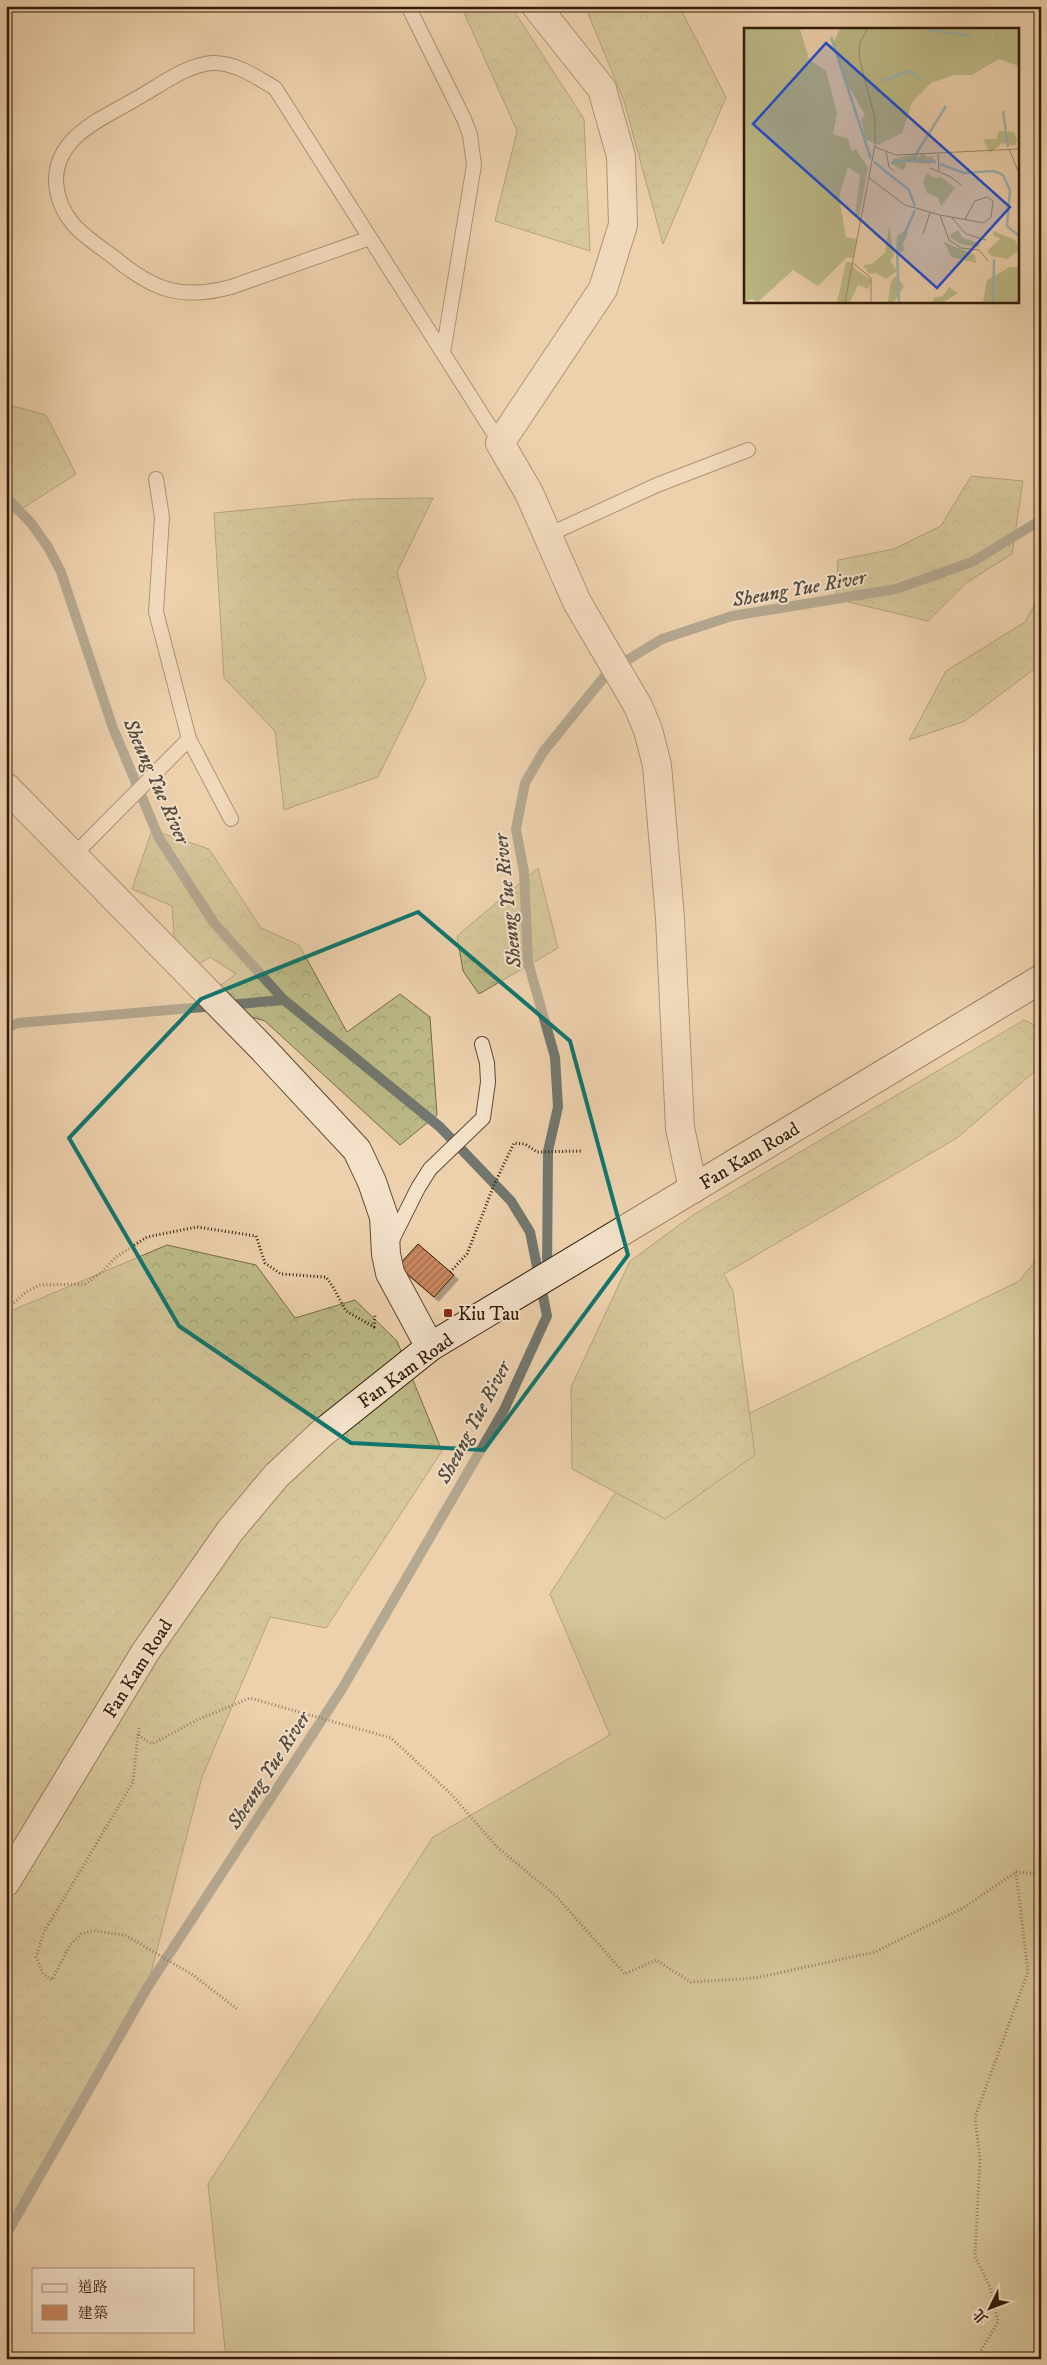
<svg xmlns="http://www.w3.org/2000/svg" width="1047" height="2365" font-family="'IM FELL DW Pica','Noto Serif TC',serif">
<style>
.grass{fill:#bcba87;stroke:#776a48}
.forest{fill:url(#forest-crowns);stroke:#776a48}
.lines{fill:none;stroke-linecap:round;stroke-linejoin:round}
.stream{stroke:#72776f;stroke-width:10}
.building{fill:url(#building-hatch);stroke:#321b08;filter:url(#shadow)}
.service-casing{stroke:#614831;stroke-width:16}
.minor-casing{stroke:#614831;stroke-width:30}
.secondary-casing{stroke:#321b08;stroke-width:30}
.path{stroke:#321b08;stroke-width:3;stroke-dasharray:1 2.5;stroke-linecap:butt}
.service{stroke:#f3e1ca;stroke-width:14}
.minor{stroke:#f3e1ca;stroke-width:28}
.secondary{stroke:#f3e1ca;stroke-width:28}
.marked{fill:none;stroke:#0f766e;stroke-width:4;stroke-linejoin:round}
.poi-dot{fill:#8f2418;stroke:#f3e1ca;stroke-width:2}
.labels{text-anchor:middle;stroke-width:4;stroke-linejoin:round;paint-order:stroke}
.street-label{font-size:19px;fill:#321b08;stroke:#f3e1ca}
.poi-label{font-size:19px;fill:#321b08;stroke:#f3e1ca;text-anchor:start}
.water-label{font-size:20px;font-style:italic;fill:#52493c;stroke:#f3e1ca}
.inset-river{fill:none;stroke:#9db5b4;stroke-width:2.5}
.inset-road{fill:none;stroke:#a2886b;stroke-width:1}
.view{fill:#1d4ed8;fill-opacity:0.15;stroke:#1d4ed8;stroke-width:2.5}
.inset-edge{fill:none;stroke:#321b08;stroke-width:2.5}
</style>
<defs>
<pattern id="forest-crowns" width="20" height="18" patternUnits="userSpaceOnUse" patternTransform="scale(1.25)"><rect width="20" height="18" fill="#bcba87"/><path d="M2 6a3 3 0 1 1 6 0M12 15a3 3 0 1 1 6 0" fill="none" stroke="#a29f73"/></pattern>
<pattern id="building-hatch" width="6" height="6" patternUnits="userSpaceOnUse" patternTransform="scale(1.25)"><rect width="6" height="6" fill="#cb8861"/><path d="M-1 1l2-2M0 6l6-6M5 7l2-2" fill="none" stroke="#a56e4e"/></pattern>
<filter id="shadow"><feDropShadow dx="4.5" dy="4.5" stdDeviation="0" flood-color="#0004"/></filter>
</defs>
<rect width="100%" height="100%" fill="#edd1ad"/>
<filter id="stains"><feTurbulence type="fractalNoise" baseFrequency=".004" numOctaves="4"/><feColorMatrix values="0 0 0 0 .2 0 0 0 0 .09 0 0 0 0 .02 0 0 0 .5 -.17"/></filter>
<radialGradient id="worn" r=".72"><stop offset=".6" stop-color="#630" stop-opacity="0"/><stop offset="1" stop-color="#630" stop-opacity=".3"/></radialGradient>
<path class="grass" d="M1041,1254V2359H226L208,2184L433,1837L610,1735L550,1594L628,1473L1019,1281Z"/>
<path class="forest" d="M461,6H511L584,119L590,251L495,221L517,131Z
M585,6H679L726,97L663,244L624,101Z
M6,404L46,415L76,474L6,519Z
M971,476L1023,481L1012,554L966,583L928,621L836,599L838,560L894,549L941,526Z
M433,498L397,572L426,679L378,777L284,810L275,731L224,678L214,513L358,499Z
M1041,593V664L965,721L909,740L946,671L1025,622Z
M152,830L209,849L261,928L299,945L347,1032L400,994L430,1017L437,1115L400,1145L265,1021L197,1002L236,974L210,957L177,978L172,906L132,889Z
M538,868L558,948L479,994L463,971L457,936Z
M1024,1020L1041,1028V1066L957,1138L724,1274L733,1291L755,1455L665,1519L572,1469L571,1387L630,1261L693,1215Z
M167,1245L256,1265L295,1318L355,1300L397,1341L442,1451L326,1628L270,1617L202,1777L147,1988L6,2235V1313Z"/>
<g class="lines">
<path class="stream" d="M6,497L31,523L48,547L61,572L113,728L159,838L214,923L284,1000L440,1127L511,1201L530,1232L547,1316L504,1410L342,1689L147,1988L6,2235
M6,1028L18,1023L284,1000
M547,1273L548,1151L558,1107L555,1057L528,962L524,872L516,829L525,783L543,752L609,671L662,639L732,616L896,589L972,562L1041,520"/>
</g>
<path class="building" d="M418,1244L454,1275L434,1297L398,1266Z"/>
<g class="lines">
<defs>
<path id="service" d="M408,6L464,119L470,135L474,165L443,353
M370,238L231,287C182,300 155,291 116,259C102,248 84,237 73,224C62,211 57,198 56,182C55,137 101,119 134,100C158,87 185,65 212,63C235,62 256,77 275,88L500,443
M156,479L162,517L156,612L189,739L231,819
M548,535L657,485L748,450
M74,855L189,739
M390,1244L418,1188L430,1169L483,1118L488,1082L487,1063L482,1044"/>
<path id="minor" d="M536,6L602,89L621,156L623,225L603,289L500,443L529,493L577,602L638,706L648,730L657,765L670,918L680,1128L693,1189
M6,787L263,1049L357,1150L372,1182L384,1217L386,1254L390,1273L430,1347"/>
<path id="secondary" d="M6,1882L146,1651L230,1531L276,1476L321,1434L430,1347L1041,979"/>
</defs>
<use href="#service" class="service-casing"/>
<use href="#minor" class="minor-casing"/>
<use href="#secondary" class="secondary-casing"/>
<path class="path" d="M450,1272L467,1254L494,1185L514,1143L525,1144L537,1152L582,1151
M6,1310L26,1292L40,1285L85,1284L101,1273L116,1257L147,1237L197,1227L256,1236L265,1263L281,1274L326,1277L333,1287L346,1311L374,1327L375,1314
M139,1728V1736L152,1744L197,1720L250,1698L391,1738L451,1794L497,1847L556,1896L625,1974L656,1960L691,1982L755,1978L875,1952L963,1908L1016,1872L1028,1972L975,2117L980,2160L975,2256L990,2287L998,2322L976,2359
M138,1734L133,1782L44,1932L36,1957L43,1974L52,1980L70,1945L81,1934L94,1931L125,1935L193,1975L237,2009
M1016,1872L1041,1874"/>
<use href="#service" class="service"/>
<use href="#minor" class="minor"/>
<use href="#secondary" class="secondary"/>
</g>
<path d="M0 0H1047V2365H0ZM418,912L570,1041L628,1255L484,1450L351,1443L179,1326L69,1138L201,999Z" fill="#edd1ad" fill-opacity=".55" fill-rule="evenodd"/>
<path class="marked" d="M418,912L570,1041L628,1255L484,1450L351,1443L179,1326L69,1138L201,999Z"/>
<rect class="poi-dot" x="443" y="1308" width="10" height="10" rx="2.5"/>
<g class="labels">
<g class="street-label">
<text transform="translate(749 1155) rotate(-31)" y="7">Fan Kam Road</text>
<text transform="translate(405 1370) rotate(-36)" y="7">Fan Kam Road</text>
<text transform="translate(137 1668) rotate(-58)" y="7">Fan Kam Road</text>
</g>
<g class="poi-label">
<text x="458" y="1320">Kiu Tau</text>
</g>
<g class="water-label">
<text transform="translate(799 588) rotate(-10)" y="7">Sheung Yue River</text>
<text transform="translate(157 781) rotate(66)" y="7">Sheung Yue River</text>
<text transform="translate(507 901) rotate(-96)" y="7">Sheung Yue River</text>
<text transform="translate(473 1422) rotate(-62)" y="7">Sheung Yue River</text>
<text transform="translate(268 1770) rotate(-57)" y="7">Sheung Yue River</text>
</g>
</g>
<g transform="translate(744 28)">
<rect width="275" height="275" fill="#edd1ad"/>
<path d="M0,1H56L65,31L82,43L93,85L89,106L104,111L108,125L95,169L102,209L113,211L109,230L103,229L74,258L49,242L14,274L8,271L0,274ZM203,1H275V38L255,31L228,47L248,12L249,2L209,14L198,13Z" fill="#bcba87"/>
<path d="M96,1H203L198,13L209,14L249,1L248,12L228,47H210L187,55L168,74L158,105L134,117L122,112L117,91L121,87L101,52L89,16ZM255,103L270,104L273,112L271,118L258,115L246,125L239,111H252ZM112,121L124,140L115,188L111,189L116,147L100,136L102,125ZM174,125V130L178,125L183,129L188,128L191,133L185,136L162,134L161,141L157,142L149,136V131ZM183,145L190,150L197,149L211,160L197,178L194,170L183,165L179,154ZM145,198L150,228L146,233L153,243L142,251L132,245L125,246L119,237L128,236L141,225ZM161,202L164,205L159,216L161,221L157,225L152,219L153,208ZM214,202L219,210L235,215V219L216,216L205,208ZM249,203L271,212L275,222L263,231L247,228L243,223L256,211L250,208ZM200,214L231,227L232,235L207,229ZM102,234H107L112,242L128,252L124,261L114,257L106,274H93ZM266,239H275V274H239L243,252ZM152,248L160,258L150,274H144L147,253ZM205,259L214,265L200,274H188L191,269L199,268Z" fill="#bcba87"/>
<path class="inset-river" d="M181,1L227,8M87,9L127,131M138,53L165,43L178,52M259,83L264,119M169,131L202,78M130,134L165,162L171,178M147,135L168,132L192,134M196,136L220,145L250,143L259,147L266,162L263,198L275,208M155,274L153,223L171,182M249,274L250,231"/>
<path class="inset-road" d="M131,119L152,127L275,121M265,121L274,143M142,124L145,139L151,144M194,126L195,143M186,140L207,149L218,158M125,150L161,177L196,187L240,195L247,189L249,173L243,169L231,173L221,191M196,187L205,212L217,220L235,222L244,233M207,189L222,206L242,212M179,206L186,185M109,235L127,250V274M101,274L131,117V90L115,29L116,15L123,1"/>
<path class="view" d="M82,15L266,179L193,260L9,96Z"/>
<rect width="275" height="275" class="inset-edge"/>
</g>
<rect width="1047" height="2365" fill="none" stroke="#edd1ad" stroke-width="25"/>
<rect x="8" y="8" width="1032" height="2350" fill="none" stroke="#321b08" stroke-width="2.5"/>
<rect x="12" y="12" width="1022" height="2340" fill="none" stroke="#321b08"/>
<rect x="32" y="2268" width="162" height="65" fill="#f3e1ca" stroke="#a6927c"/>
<rect x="42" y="2284" width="25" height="8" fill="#f3e1ca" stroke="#a6927c"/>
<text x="78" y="2292" font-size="15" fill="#321b08">道路</text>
<rect x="42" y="2305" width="25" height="15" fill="#cb8861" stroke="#a6927c"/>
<text x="78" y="2318" font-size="15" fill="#321b08">建築</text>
<g transform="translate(990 2308) rotate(228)" stroke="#f3e1ca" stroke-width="4" paint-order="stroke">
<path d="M0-4L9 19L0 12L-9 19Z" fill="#321b08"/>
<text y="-8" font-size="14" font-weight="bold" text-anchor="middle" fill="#321b08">北</text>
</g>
<rect width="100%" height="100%" filter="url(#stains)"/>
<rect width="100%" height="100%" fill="url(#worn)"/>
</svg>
